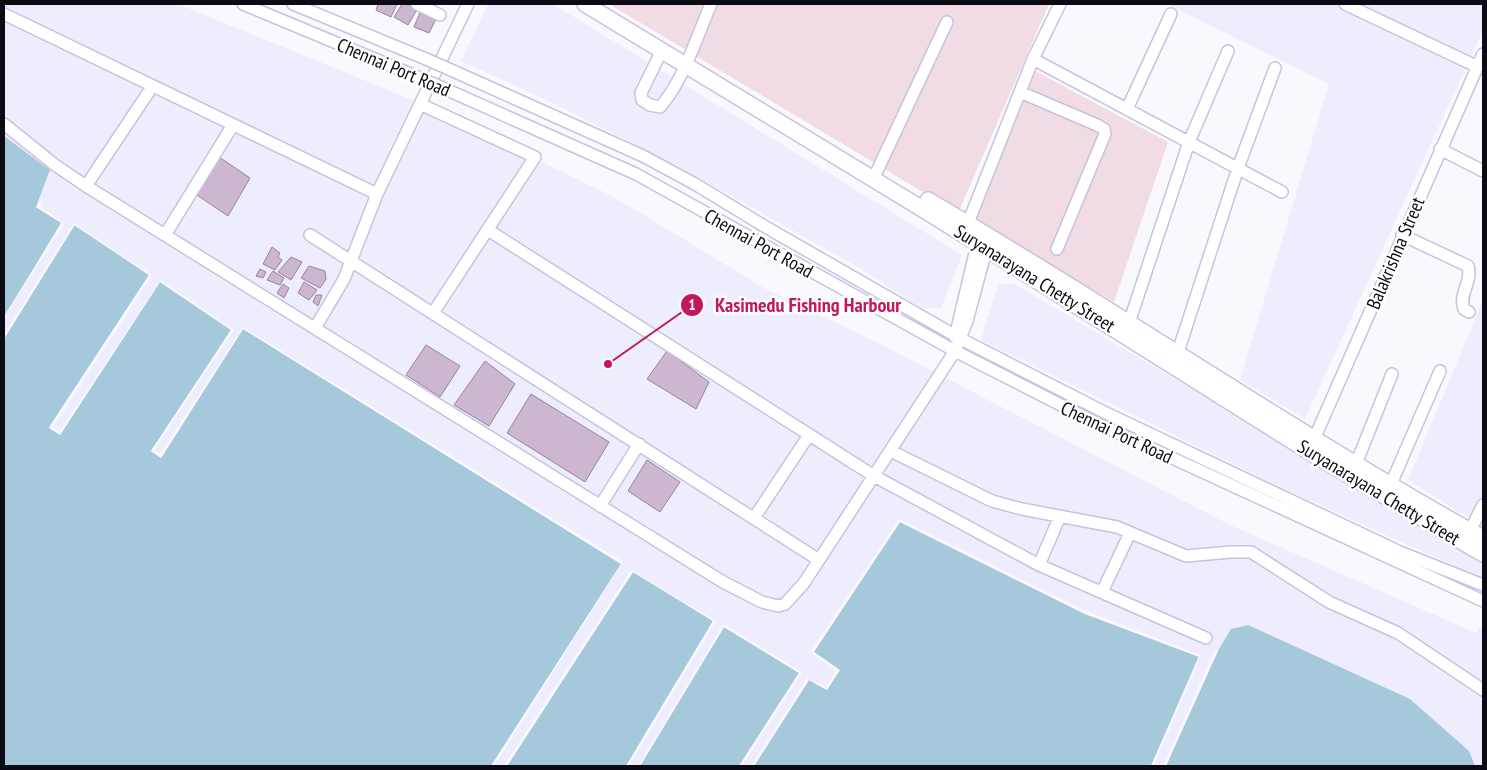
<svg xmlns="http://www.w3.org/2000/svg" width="1487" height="770" font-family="'PT Sans Narrow',sans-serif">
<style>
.built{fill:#eeedfd}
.green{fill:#f1dbe4}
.water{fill:#a5c9da}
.pier{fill:#f9f8ff}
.building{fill:#ccb6d0;stroke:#97839c}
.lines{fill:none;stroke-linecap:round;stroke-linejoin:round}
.minor-casing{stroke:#c5c3e1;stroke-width:14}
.major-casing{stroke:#c5c3e1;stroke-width:18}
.minor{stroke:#fff;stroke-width:11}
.major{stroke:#fff;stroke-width:15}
.minor-bridge-casing{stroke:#c5c3e1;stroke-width:14;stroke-linecap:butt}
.minor-bridge{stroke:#fff;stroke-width:11}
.labels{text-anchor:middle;stroke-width:5;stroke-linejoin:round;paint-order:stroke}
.street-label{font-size:19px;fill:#0c0b15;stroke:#fff}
.leader{fill:none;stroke:#c2185b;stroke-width:2}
.callout-dot{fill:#c2185b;stroke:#fff;stroke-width:2}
.mark-label{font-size:15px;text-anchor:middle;font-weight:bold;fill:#fff}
.callout-label{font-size:20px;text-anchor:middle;font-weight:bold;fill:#c2185b;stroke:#fff;stroke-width:5;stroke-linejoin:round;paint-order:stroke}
</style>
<rect width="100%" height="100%" fill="#f9f8ff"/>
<path class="built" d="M4,4H178L415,101L614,197L764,288L878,343L1230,525L1476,633L1483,624V766H1475L1469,751L1231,629L1211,662L1166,766H1151L1199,656L1085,614L814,652L840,670L827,690L809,680L754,766H739L799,673L724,627L640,766H626L713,621L633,572L507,766H491L621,564L60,435L49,428L4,339V316L61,223L36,207L50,170L4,136Z
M488,4H553L962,255L941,308H921L863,270L687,171L559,106L461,61Z
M1166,4H1483V30L1305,419L1240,380L1329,84Z
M1013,283L1483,562V579L1280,487L981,340L998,285Z
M1483,300V527L1408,480Z"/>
<path class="green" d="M609,4H1049L958,213Z
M1035,71L1168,142L1114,302L974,221Z"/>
<path class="water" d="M4,136L50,170L36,207L62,223L4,316Z
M75,225L149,275L49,427L60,435L160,282L231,330L151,451L161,458L243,329L621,564L491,766H4V339Z
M900,522L1085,614L1199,657L1151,766H754L809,680L827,690L839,670L813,652Z
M633,572L713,621L626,766H507Z
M1248,625L1410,699L1469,751L1475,766H1166L1211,662L1231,629Z
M724,627L799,673L739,766H640Z"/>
<path class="pier" d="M42,198L44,199L40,206L64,224L4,318L61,223L36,207Z
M74,223L152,275L53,427L59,432L161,280L234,330L154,450L160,454L243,327L623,562L494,766H491L621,564L243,329L161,458L151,451L231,330L160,282L60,435L49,428L149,275L74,225L4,339V334Z
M899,519L1086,611L1201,655L1154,766H1151L1199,656L1085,614L900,522L814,652L840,670L827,690L809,680L754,766H751L807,678L826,687L836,670L812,654L811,651Z
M631,570L716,621L629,766H626L713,621L633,572L507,766H504Z
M723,625H726L800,671L801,674L742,766H739L799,673L724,627L640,766H638Z
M1215,650L1218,651L1166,766H1163Z"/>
<path class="building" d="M378,4H397L391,17L376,10Z
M402,4L419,6L408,25L394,17Z
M421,10L437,17L429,33L414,27Z
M219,157L250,178L228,216L197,195Z
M272,247L280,253L278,257L282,260L275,270L263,264Z
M291,257L302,262L291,280L278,272Z
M309,266L325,271L326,279L320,288L301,278Z
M260,269L266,272L263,278L256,276Z
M273,271L284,278L280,285L267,280Z
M304,282L317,290L309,300L298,293Z
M283,284L289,288L284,298L277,293Z
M316,295H322L318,306L313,302Z
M426,345L460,366L440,397L406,375Z
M667,351L709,382L696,409L647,379Z
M485,361L515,384L489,426L454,405Z
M531,394L609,442L585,482L507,433Z
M647,460L680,482L660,512L628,491Z"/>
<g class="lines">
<defs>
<path id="minor" d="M243,4L418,77
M293,4L426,59
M417,4L440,15
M1345,4L1478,67
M4,14L377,194
M662,50L641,93L642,100L650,105L660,107C683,82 697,36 711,4
M1033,59L1282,192
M451,70L643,156L695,184L764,226L961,339L1104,412L1400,552L1483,585
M443,88L636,174L955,351L1094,422L1483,601
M1020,92L1097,125L1104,129L1105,134L1057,249
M420,104L535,157L433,313
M1127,109L1171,14
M4,124L55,165L86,186L723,582L762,602L778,606L785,604L804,583L955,351L967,321L988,243
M1440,149L1483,171
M877,171L947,22
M86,186L152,87
M968,223L1033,59L1060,4
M488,230L874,476L1039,565L1206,638
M165,235L233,125
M310,235L819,560
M1402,235L1468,266C1473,281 1458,295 1464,309L1469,312
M1129,323L1189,142L1228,51
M315,328L344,279L377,194L468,4
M955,337L979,236
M1178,352L1238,168L1275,68
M1312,444L1483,54
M897,454L992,501L1022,509L1117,527L1186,556L1231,552H1251L1329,602L1398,633L1483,690
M1356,464L1392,374
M1391,484L1440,371
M600,506L639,444
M754,518L809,435
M1470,531L1483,505
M1039,565L1060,516
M1102,592L1130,533"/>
<path id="major" d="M585,4L929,213L1308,451L1483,554
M928,200C1115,309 1294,433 1483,538"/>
</defs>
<use href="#minor" class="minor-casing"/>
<use href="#major" class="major-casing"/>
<use href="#minor" class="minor"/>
<use href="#major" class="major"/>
<defs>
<path id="minor-bridge" d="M426,59L451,70
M418,77L443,88"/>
</defs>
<use href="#minor-bridge" class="minor-bridge-casing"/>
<use href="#minor-bridge" class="minor-bridge"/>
</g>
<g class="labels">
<g class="street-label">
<text transform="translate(394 67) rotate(23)" y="7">Chennai Port Road</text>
<text transform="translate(759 243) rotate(29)" y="7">Chennai Port Road</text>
<text transform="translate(1395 253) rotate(-67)" y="7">Balakrishna Street</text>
<text transform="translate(1035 278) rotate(32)" y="7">Suryanarayana Chetty Street</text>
<text transform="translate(1117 432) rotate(25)" y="7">Chennai Port Road</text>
<text transform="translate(1379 492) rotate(31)" y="7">Suryanarayana Chetty Street</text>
</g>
</g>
<path class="leader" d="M608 364L692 305"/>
<g class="callout-dot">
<circle cx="608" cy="364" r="5"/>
<circle cx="692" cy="305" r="12"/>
</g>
<g class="mark-label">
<text x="692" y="310">1</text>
</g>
<g class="callout-label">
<text x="808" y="312">Kasimedu Fishing Harbour</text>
</g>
<rect width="1487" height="770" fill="none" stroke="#0c0b15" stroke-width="10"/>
</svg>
